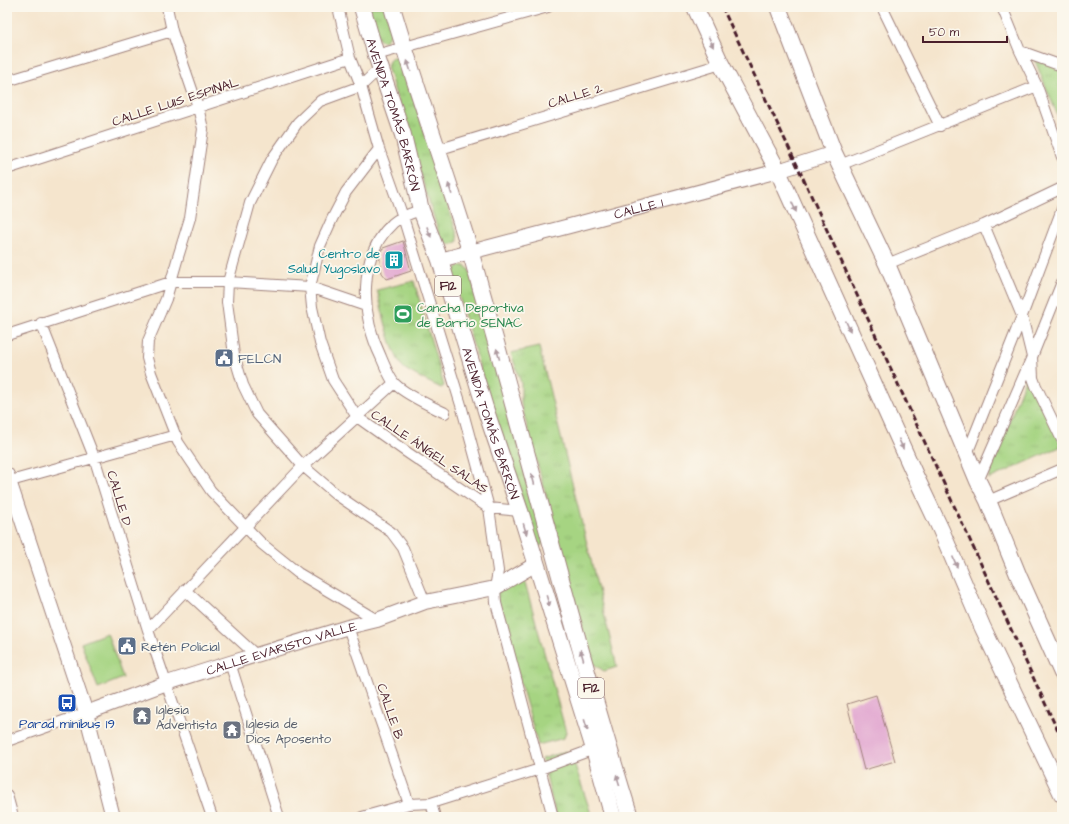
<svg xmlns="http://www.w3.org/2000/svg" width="1069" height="824" font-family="'Architects Daughter',sans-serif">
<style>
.green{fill:#a6d482;stroke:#787a56}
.park{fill:url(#park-tufts);stroke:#787a56}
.building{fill:#e3abd2}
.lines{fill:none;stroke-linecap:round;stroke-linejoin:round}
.street-casing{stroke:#a0827c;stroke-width:12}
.secondary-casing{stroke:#a0827c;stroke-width:16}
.primary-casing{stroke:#a0827c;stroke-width:18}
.street{stroke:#fff;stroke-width:10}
.secondary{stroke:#fff;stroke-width:14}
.primary{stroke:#fff;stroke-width:16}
.rail{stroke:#4a1f2b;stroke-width:3;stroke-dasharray:6 3;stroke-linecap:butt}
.oneway{fill:#ae9aa0}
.labels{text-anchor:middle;stroke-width:3.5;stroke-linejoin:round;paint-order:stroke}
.shield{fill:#fbf7ec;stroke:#7f6065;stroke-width:1}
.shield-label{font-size:12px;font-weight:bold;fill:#4a1f2b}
.street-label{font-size:13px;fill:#4a1f2b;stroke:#fbf7ec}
.culture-label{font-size:13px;fill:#0d838f;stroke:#fbf7ec;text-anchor:end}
.leisure-label{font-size:13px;fill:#27864d;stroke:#fbf7ec;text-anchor:start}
.service-label{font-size:13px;fill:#4e5e75;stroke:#fbf7ec;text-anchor:start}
.worship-label{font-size:13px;fill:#5b616d;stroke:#fbf7ec;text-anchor:start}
.transit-label{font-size:13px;fill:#164399;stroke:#fbf7ec}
</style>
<defs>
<pattern id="park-tufts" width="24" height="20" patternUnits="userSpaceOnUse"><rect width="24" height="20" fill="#a6d482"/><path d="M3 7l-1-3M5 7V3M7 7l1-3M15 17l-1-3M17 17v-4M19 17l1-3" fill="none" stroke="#90b670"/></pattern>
</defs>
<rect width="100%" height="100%" fill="#fbf7ec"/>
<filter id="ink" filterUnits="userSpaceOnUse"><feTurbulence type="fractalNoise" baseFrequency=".025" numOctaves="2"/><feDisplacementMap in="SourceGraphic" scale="8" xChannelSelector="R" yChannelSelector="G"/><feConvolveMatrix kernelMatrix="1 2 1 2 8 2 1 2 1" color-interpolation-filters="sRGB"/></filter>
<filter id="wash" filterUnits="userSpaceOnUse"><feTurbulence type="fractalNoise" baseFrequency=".012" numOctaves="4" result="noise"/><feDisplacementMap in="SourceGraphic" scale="16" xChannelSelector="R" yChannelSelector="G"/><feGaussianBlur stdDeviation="0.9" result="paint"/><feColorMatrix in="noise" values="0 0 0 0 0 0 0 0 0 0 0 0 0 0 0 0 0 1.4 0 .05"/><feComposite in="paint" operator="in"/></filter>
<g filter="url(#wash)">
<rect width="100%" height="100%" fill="#f5e5cd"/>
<path class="green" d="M107,633L123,678L98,688L81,643Z"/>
<path class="park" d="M368,7H385L392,33L384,42L378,39Z
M1033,56L1062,63V126Z
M392,58H398L402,62L457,234L458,241L452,244H445L440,237L387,66L389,61Z
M460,266H465L469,269L544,539L543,544L538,547L506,457L453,276L456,268Z
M414,281L444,386L441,388C429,382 416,376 405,369C392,359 382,308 377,290Z
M539,347L617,667L604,671L592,663L521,404V383L511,353Z
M1028,375L1062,440V446L989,479V475L1026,377Z
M524,579L566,732L564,738L538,745L493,587Z
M566,751L572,756L592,817H556L542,759Z"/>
<g id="blocks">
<path class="building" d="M403,241L411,271L387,279L382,273L379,254L383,248Z
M876,695L895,761L864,770L847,704Z"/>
</g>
</g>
<g filter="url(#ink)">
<use href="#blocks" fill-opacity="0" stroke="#a0827c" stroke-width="1"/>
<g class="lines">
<defs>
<path id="street" d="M167,7L172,31L198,107L203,129L190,218L178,257L166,299L148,341L147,358L151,373L178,442L211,491L262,544L298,573L377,620
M338,7L350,58L361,86L379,149L403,217L461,405L489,508L498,571L495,588L496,603L553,817
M882,7L940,126
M1020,51L1062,66
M376,55L548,7
M380,68L361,86L320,101L298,122L272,159L250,203L228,282L227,302L234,355L243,385L257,414L303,466L337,495L391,532L403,548L425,602
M7,81L172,31
M1037,86L1062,157
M379,149L346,192L332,219L320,246L310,287L312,307L320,343L333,380L357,417L405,451L489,508L520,511
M437,150L721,64
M840,165L1037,86L1020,51L1002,7
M7,169L350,58
M421,210C412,213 401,216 393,223C357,256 361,316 381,357C384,364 390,379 395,384C406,395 431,406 445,413
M984,225L1022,316L1032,357L1033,378L1036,386L1062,440
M887,264L984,225L1062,188
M41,323L94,457L148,630L212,817
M7,335L171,282H228L310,287L366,306
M967,454L1022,316L1062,209
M978,481L1032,357L1062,282
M7,482L176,435
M988,501L1062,469
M185,590L256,655
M348,627L409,804
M148,630L303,466L394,383
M230,663L279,817
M7,741L86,713
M7,795L13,817
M431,803L435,817
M362,817L409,804L431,803L540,769L594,749"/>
<g id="secondary">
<path id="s1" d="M440,260L778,171L834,153"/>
<path d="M7,475L86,713L113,817"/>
<path id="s2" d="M86,713L167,683L230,663L348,627L377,620L425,602L495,588L536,564"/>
</g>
<g id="primary">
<path id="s3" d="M362,7L376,55L403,135L421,210L440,260L486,411L520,511L594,749L613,817"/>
<path d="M392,7C416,90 446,171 471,254C525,441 572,631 630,817"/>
<path d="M695,7L721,64L778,171L914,473L941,530L982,626L1062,794"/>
<path d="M778,7L834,153L887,264L978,481L988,501L1019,577L1062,673"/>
</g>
</defs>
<use href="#street" class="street-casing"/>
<use href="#secondary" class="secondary-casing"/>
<use href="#primary" class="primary-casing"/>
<use href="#street" class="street"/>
<use href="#secondary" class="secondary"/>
<use href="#primary" class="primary"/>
<path class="rail" d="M722,7L797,165L1062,740"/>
</g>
<defs><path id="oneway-solid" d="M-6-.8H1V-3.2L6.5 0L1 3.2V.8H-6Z"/></defs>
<g class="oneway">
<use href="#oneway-solid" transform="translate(711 42) rotate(65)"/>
<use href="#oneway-solid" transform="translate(409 66) rotate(-108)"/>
<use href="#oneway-solid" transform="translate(450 189) rotate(-108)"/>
<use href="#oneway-solid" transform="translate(794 207) rotate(66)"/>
<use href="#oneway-solid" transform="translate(429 232) rotate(69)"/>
<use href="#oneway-solid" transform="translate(848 326) rotate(66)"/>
<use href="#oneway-solid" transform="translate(498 354) rotate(-105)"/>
<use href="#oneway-solid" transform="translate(901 444) rotate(66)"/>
<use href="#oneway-solid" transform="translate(533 479) rotate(-105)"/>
<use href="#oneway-solid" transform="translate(525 529) rotate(73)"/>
<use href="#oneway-solid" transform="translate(955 562) rotate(67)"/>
<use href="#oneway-solid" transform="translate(548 601) rotate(73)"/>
<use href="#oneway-solid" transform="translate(582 655) rotate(-106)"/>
<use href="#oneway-solid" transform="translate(586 725) rotate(73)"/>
<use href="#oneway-solid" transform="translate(618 780) rotate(-107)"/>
</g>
</g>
<defs>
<symbol id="building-square" viewBox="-11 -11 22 22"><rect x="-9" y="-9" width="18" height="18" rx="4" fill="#0f9aa8" stroke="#fbf7ec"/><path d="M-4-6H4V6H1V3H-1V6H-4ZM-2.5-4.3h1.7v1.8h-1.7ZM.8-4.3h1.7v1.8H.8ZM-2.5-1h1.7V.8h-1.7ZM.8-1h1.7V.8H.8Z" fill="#fff"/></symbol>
<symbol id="stadium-square" viewBox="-11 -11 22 22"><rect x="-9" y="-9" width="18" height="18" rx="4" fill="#2e9e5b" stroke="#fbf7ec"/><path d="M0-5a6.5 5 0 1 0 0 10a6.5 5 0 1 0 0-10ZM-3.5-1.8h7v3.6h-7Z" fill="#fff"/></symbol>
<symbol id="civic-square" viewBox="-11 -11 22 22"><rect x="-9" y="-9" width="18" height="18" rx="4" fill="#5c6f8a" stroke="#fbf7ec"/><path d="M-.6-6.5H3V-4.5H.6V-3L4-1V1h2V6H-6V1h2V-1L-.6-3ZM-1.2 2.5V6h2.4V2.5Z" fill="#fff"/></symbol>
<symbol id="bus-square" viewBox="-11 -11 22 22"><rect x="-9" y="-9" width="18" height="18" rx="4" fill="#1a4fb4" stroke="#fbf7ec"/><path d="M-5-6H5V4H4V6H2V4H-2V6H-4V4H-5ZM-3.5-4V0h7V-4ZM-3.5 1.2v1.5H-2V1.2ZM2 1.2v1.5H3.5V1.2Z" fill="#fff"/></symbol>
<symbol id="temple-square" viewBox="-11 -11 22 22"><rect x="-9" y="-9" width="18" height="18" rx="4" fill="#6b7280" stroke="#fbf7ec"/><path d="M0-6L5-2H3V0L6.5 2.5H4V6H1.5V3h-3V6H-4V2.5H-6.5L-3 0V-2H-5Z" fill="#fff"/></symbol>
</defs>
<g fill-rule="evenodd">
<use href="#building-square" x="383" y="249" width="22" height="22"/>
<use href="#stadium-square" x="392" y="303" width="22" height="22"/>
<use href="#civic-square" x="213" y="347" width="22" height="22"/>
<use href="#civic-square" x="116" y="635" width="22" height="22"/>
<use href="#bus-square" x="56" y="692" width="22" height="22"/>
<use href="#temple-square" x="131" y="705" width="22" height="22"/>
<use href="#temple-square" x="221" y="719" width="22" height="22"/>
</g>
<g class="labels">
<g class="shield">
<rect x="435" y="276" width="26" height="20" rx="3"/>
<rect x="578" y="678" width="26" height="20" rx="3"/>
</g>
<g class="shield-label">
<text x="448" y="290">F12</text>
<text x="591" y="692">F12</text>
</g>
<g class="street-label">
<text transform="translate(575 95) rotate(-17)" y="5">CALLE 2</text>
<text transform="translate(175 101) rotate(-18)" y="5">CALLE LUIS ESPINAL</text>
<text dy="5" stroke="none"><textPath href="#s3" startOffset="112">AVENIDA TOMÁS BARRÓN</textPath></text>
<text dy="5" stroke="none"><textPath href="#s1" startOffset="205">CALLE 1</textPath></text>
<text dy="5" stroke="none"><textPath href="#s3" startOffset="436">AVENIDA TOMÁS BARRÓN</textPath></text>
<text transform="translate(430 451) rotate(34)" y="5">CALLE ÁNGEL SALAS</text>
<text transform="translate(120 498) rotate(73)" y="5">CALLE D</text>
<text dy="5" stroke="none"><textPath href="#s2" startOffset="206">CALLE EVARISTO VALLE</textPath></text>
<text transform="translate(391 711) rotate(71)" y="5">CALLE B</text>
</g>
<g class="culture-label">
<text x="380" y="258">Centro de<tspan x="380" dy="15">Salud Yugoslavo</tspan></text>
</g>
<g class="leisure-label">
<text x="417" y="312">Cancha Deportiva<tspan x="417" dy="15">de Barrio SENAC</tspan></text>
</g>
<g class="service-label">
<text x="238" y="363">FELCN</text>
<text x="141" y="651">Retén Policial</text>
</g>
<g class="worship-label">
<text x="156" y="714">Iglesia<tspan x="156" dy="15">Adventista</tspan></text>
<text x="246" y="728">Iglesia de<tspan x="246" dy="15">Dios Aposento</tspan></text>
</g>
<g class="transit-label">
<text x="67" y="728">Parad minibus 19</text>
</g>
</g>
<rect width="1069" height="824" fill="none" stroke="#fbf7ec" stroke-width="24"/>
<path d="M923 36v6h84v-6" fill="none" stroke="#4a1f2b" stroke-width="2"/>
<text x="929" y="36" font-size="12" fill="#4a1f2b" stroke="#fbf7ec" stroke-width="3" paint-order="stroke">50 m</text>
</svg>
